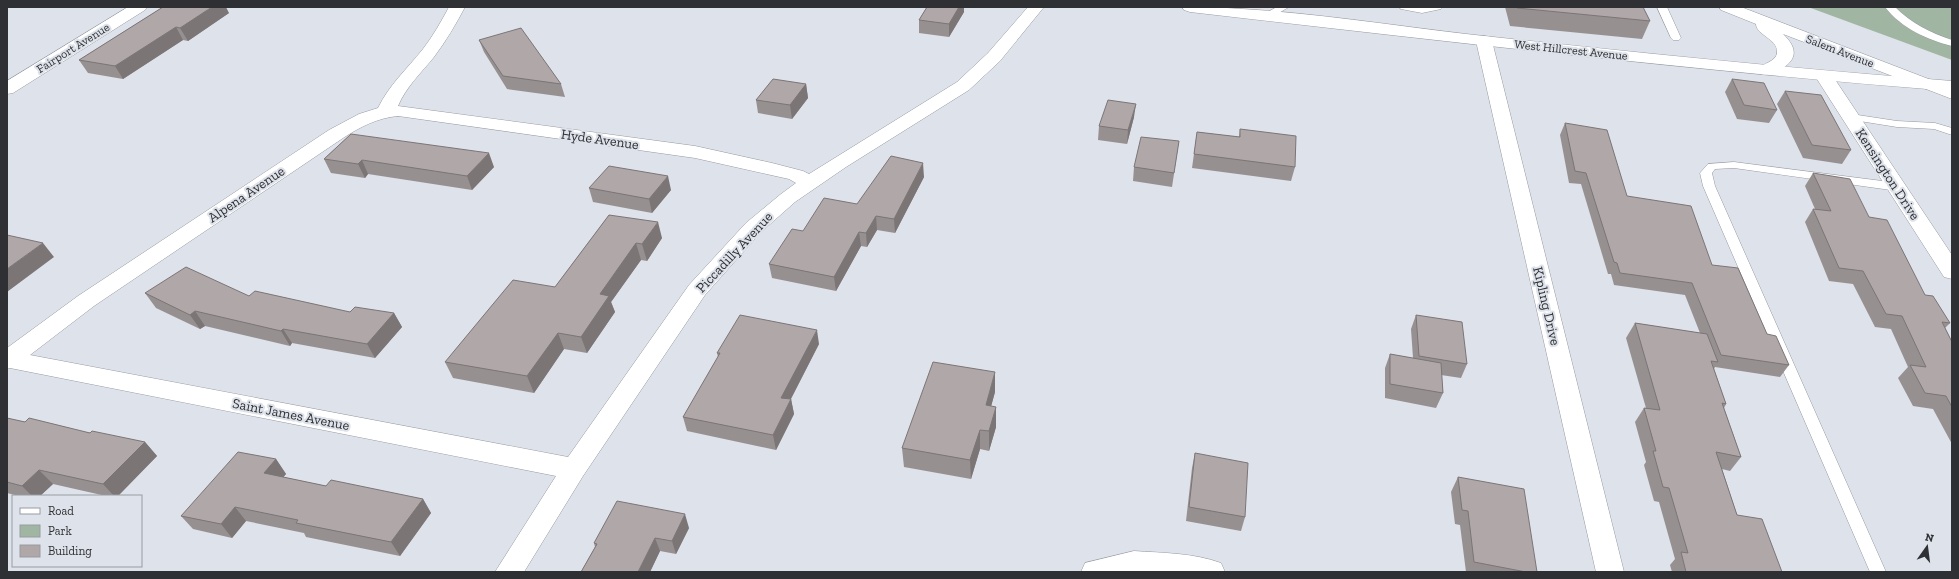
<svg xmlns="http://www.w3.org/2000/svg" width="1959" height="579" font-family="'Zilla Slab',serif">
<style>
.green{fill:#a0b6a2}
.lines{fill:none;stroke-linecap:round;stroke-linejoin:round}
.service-casing{stroke:#9699a1;stroke-width:1}
.minor-casing{stroke:#9699a1;stroke-width:1}
.tertiary-casing{stroke:#9699a1;stroke-width:1}
.primary-casing{stroke:#9699a1;stroke-width:1}
.service{fill:#fff;fill-rule:evenodd}
.minor{fill:#fff;fill-rule:evenodd}
.tertiary{fill:#fff;fill-rule:evenodd}
.primary{fill:#fff;fill-rule:evenodd}
.wall{fill:#979091}
.shaded-wall{fill:#7b7576}
.building{fill:#b0a7a9;stroke:#7b7576}
.labels{text-anchor:middle;stroke-width:4;stroke-linejoin:round;paint-order:stroke}
.far-street-label{font-size:12px;fill:#2f3033;stroke:#dee2ea}
.street-label{font-size:14px;fill:#2f3033;stroke:#dee2ea}
</style>
<rect width="100%" height="100%" fill="#dee2ea"/>
<path class="green" d="M1808,7H1952V60Z"/>
<g class="lines">
<defs>
<path id="service" d="M1277,7H1289L1270,18H1264L1262,16L1264,14Z
M1399,7H1443L1441,9L1422,13L1401,9Z
M1657,7H1667L1681,38L1679,40H1673L1671,38Z
M1885,7H1895C1911,23 1931,33 1952,40V46C1928,40 1901,28 1885,7Z
M1851,114L1897,121L1935,123L1952,128V135L1934,129L1897,127L1847,119L1846,117L1847,115Z
M1734,162L1898,183L1904,187L1898,191L1734,168L1715,169L1712,173L1715,186L1886,572H1870L1703,186L1700,173L1708,164Z"/>
<path id="minor" d="M128,7H147L145,10L13,93L7,94V81Z
M449,7H465C456,24 446,41 434,57C421,73 406,87 398,106L695,146L772,163L803,171L809,174L957,82L988,53L1028,7H1044L1000,61L969,90L846,167L795,202L760,233L705,295L583,476L524,572H495L556,476L10,368L7,369V348L78,296L329,130L359,114L378,108C389,85 407,69 423,49C433,36 441,22 449,7ZM398,116L695,158L771,175L789,179L796,183L781,194L746,223L689,285L568,457L30,355L94,306L343,138C360,127 377,118 398,116Z
M1484,36L1490,37L1492,41L1624,572H1596L1476,41L1478,37Z
M1824,71L1830,72L1952,255V279L1944,277L1815,76L1818,72Z
M1134,551C1163,553 1194,553 1221,563L1225,572H1081L1085,563Z"/>
<path id="tertiary" d="M1182,7C1283,7 1384,25 1484,36C1640,53 1796,69 1952,81V91C1697,71 1444,41 1190,12L1184,10Z"/>
<path id="primary" d="M1719,7H1741L1952,88V99L1783,34C1799,49 1797,61 1778,71C1771,74 1767,75 1760,74L1757,70C1762,63 1777,62 1777,52C1778,39 1756,35 1756,24L1721,10Z"/>
</defs>
<use href="#service" class="service-casing"/>
<use href="#minor" class="minor-casing"/>
<use href="#tertiary" class="tertiary-casing"/>
<use href="#primary" class="primary-casing"/>
<use href="#service" class="service"/>
<use href="#minor" class="minor"/>
<use href="#tertiary" class="tertiary"/>
<use href="#primary" class="primary"/>
</g>
<path class="wall" d="M163,7L229,13L188,41L183,40L123,79L88,73L79,60Z
M927,7H964V12L949,37L919,33V20Z
M1505,7H1643L1650,21L1642,39L1510,26Z
M479,40L561,84L565,97L507,89L484,52Z
M1732,79L1777,110L1769,123L1737,119L1725,92Z
M806,84L808,98L792,119L758,113L756,100Z
M1785,91L1851,150L1842,164L1803,158L1777,104Z
M1134,117L1127,144L1098,140L1099,126Z
M1565,123L1627,196L1712,265L1767,334L1789,365L1780,377L1715,367L1714,369L1726,404L1724,408L1741,457L1730,471L1722,469L1737,515L1782,572H1672L1670,565L1675,559L1659,502L1654,501L1644,465L1646,462L1635,422L1644,408H1646L1626,338L1635,323L1700,333L1685,295L1614,285L1611,274H1608L1581,184L1569,183L1560,135Z
M1240,129L1295,167L1291,181L1192,168L1197,132L1239,137Z
M351,134L494,167L472,190L368,174L365,178L331,173L324,159Z
M1179,141L1172,187L1133,181L1134,167Z
M1813,173L1869,217L1925,295L1950,323L1945,328L1952,342V444L1933,409L1913,406L1898,378L1908,367L1891,329L1875,327L1853,284L1829,281L1805,222L1813,209H1815L1805,186Z
M924,177L895,233L877,230L867,247L861,246L836,291L772,278L769,264L803,231L857,204Z
M589,188L671,190L652,213L593,202Z
M609,215L662,238L647,261L641,260L611,302L615,312L587,353L564,349L534,393L453,378L445,362L555,287Z
M145,293L249,296L350,312L394,313L402,327L375,358L292,343L290,346L205,326L200,329L156,308Z
M1416,315L1467,364L1461,378L1441,375L1443,393L1436,408L1385,398V368L1390,354L1413,358L1411,329Z
M819,344L791,399L794,414L776,450L687,431L683,417L718,357L717,353Z
M995,392L991,406L996,427L989,451L980,449L971,479L904,467L902,448Z
M7,418L25,422L145,442L157,456L118,496H106L53,484L40,496H19L7,493Z
M1195,453L1245,517L1241,531L1186,521L1192,468Z
M276,459L286,474L283,477L326,486L423,499L431,513L400,556L306,537L304,533L246,521L232,538L193,529L181,516Z
M1458,477L1537,572H1466L1460,525L1455,524L1451,492Z
M689,528L676,554L660,551L650,572H581L595,547L594,543Z"/>
<path class="shaded-wall" d="M212,7H226L229,13L188,41L180,28Z
M959,7H964V12L949,37V24Z
M176,27L183,40L123,79L115,66Z
M806,84L808,98L792,119L790,105Z
M1136,104L1134,117L1127,144L1128,130Z
M489,153L494,167L472,190L467,176Z
M362,160L368,174L365,178L358,164Z
M923,163L924,177L895,233L894,219Z
M668,176L671,190L652,213L649,199Z
M876,216L877,230L867,247L866,233Z
M658,222L662,238L647,261L642,244Z
M859,232L861,246L836,291L834,277Z
M43,243L54,257L7,292V269Z
M636,243L641,260L611,302L615,312L587,353L581,337L600,294Z
M195,311L205,326L200,329L190,315Z
M394,313L402,327L375,358L367,344Z
M283,329L292,343L290,346L281,331Z
M817,330L819,344L784,412L781,398Z
M558,333L564,349L534,393L527,376Z
M995,372V392L986,425V405Z
M791,399L794,414L776,450L773,435Z
M996,407V427L989,451V431Z
M980,430V449L971,479L970,460Z
M145,442L157,456L118,496H114L103,484Z
M276,459L286,474L275,487L264,473Z
M39,470L53,484L40,496H32L22,486Z
M423,499L431,513L400,556L391,542Z
M235,507L246,521L232,538L221,524Z
M685,514L689,528L676,554L672,541Z
M655,538L660,551L650,572H638Z"/>
<path class="building" d="M163,7H212L180,28L176,27L115,66L79,60Z
M927,7H959L949,24L919,20Z
M1517,7H1643L1650,21L1517,8Z
M521,28L561,84L503,76L479,40Z
M773,79L806,84L790,105L756,100Z
M1732,79L1764,83L1777,110L1744,105Z
M1785,91L1821,95L1851,150L1812,145Z
M1108,100L1136,104L1128,130L1099,126Z
M1565,123L1607,130L1627,196L1691,206L1712,265L1738,268L1767,334L1776,336L1789,365L1721,355L1692,283L1620,273L1617,263L1614,262L1586,173L1575,171Z
M1240,129L1296,136L1295,167L1194,154L1197,132L1240,137Z
M351,134L489,153L467,176L362,160L358,164L324,159Z
M1141,137L1179,141L1174,173L1134,167Z
M891,156L923,163L894,219L876,216L866,233L859,232L834,277L769,264L792,229L803,231L824,198L857,204Z
M609,166L668,176L649,199L589,188Z
M1813,173L1850,179L1869,217L1887,220L1925,295L1933,296L1950,323L1942,322L1952,342V407L1946,396L1925,393L1910,365L1926,367L1902,316L1886,314L1863,271L1839,268L1813,209L1831,211Z
M609,215L658,222L642,244L636,243L600,294L609,296L581,337L558,333L527,376L445,362L513,280L555,287Z
M7,235L43,243L7,269Z
M186,267L249,296L255,291L350,312L355,307L394,313L367,344L283,329L281,331L195,311L190,315L145,293Z
M740,315L817,330L781,398L791,399L773,435L683,417L720,353H717Z
M1416,315L1462,322L1467,364L1419,356Z
M1635,323L1707,334L1718,362L1711,361L1726,404L1722,403L1741,457L1716,452L1737,515L1762,519L1782,572H1686L1681,552L1688,553L1669,488L1663,487L1653,451H1656L1644,408L1660,410Z
M1390,354L1441,363L1443,393L1390,384Z
M933,362L995,372L986,405L996,407L989,431L980,430L970,460L902,448Z
M7,418L25,422L29,418L90,433L92,431L145,442L103,484L39,470L22,486L7,482Z
M238,452L276,459L264,473L326,486L331,480L423,499L391,542L296,523L298,520L235,507L221,524L181,516Z
M1195,453L1248,463L1245,517L1189,507Z
M1458,477L1524,489L1537,572H1526L1474,562L1468,511L1462,510Z
M617,501L685,514L672,541L655,538L638,572H581L597,544L594,543Z"/>
<g class="labels">
<g class="far-street-label">
<text transform="translate(73 48) rotate(-32)" y="4">Fairport Avenue</text>
<text transform="translate(1571 50) rotate(6)" y="4">West Hillcrest Avenue</text>
<text transform="translate(1840 51) rotate(21)" y="4">Salem Avenue</text>
</g>
<g class="street-label">
<text transform="translate(600 139) rotate(8)" y="5">Hyde Avenue</text>
<text transform="translate(1888 174) rotate(57)" y="5">Kensington Drive</text>
<text transform="translate(246 194) rotate(-34)" y="5">Alpena Avenue</text>
<text transform="translate(734 252) rotate(-47)" y="5">Piccadilly Avenue</text>
<text transform="translate(1547 306) rotate(77)" y="5">Kipling Drive</text>
<text transform="translate(291 414) rotate(11)" y="5">Saint James Avenue</text>
</g>
</g>
<rect width="1959" height="579" fill="none" stroke="#2f3033" stroke-width="16"/>
<rect x="12" y="495" width="130" height="72" fill="#dee2ea" stroke="#989ba1"/>
<rect x="20" y="508" width="20" height="6" fill="#ffffff" stroke="#989ba1"/>
<text x="48" y="515" font-size="12" fill="#2f3033">Road</text>
<rect x="20" y="525" width="20" height="12" fill="#a0b6a2" stroke="#989ba1"/>
<text x="48" y="535" font-size="12" fill="#2f3033">Park</text>
<rect x="20" y="545" width="20" height="12" fill="#b0a7a9" stroke="#989ba1"/>
<text x="48" y="555" font-size="12" fill="#2f3033">Building</text>
<g transform="translate(1927 547) rotate(14)" stroke="#dee2ea" stroke-width="3" paint-order="stroke">
<path d="M0-3L7 15L0 10L-7 15Z" fill="#2f3033"/>
<text y="-6" font-size="11" font-weight="bold" text-anchor="middle" fill="#2f3033">N</text>
</g>
</svg>
